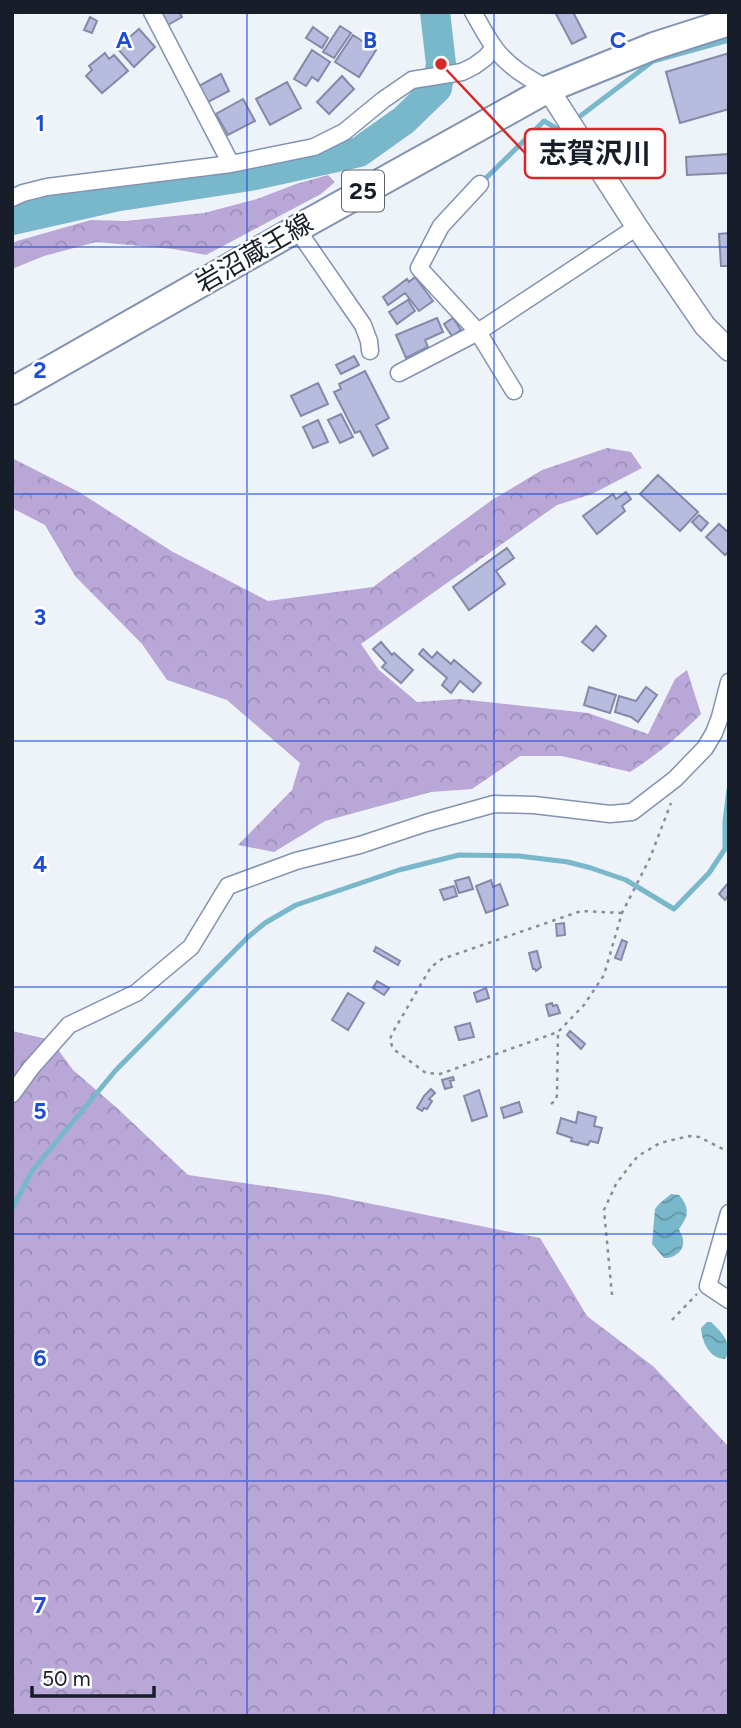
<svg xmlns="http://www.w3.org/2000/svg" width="741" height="1728" font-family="Figtree,'Noto Sans JP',sans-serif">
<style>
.forest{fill:url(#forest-crowns)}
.water{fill:url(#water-waves)}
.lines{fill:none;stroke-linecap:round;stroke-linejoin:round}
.stream{stroke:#79b8cb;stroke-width:5}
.river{stroke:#79b8cb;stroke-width:30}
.building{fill:#b7bbdd;stroke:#8588a8;stroke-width:2}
.minor-casing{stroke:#8193b1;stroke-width:19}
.tertiary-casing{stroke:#8193b1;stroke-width:24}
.primary-casing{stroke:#8193b1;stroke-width:30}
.path{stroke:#888e97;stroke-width:2.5;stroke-dasharray:3.5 5;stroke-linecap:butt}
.minor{stroke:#fff;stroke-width:16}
.tertiary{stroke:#fff;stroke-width:21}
.primary{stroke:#fff;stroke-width:26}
.grid{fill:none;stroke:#1d4ed8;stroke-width:2;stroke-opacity:0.55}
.labels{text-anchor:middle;stroke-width:5;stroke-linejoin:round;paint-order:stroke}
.shield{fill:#fff;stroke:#5d6269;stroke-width:2}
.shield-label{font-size:24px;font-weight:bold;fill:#171e29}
.street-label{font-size:26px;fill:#171e29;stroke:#fff}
.grid-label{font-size:23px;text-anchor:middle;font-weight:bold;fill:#1d4ed8;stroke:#fff;stroke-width:5;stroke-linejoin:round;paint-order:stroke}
.leader{fill:none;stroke:#d62828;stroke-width:2.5}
.callout-dot{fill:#d62828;stroke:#fff;stroke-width:2.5}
.callout{fill:#fff;stroke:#d62828;stroke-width:2.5}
.callout-label{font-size:28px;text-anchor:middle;font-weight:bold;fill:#171e29}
</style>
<defs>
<pattern id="forest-crowns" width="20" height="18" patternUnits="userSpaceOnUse" patternTransform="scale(1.75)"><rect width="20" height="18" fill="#b8a7d7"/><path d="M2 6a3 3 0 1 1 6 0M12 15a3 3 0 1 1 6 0" fill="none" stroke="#9d8fb9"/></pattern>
<pattern id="water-waves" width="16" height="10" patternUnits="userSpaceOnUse" patternTransform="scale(1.75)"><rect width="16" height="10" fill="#79b8cb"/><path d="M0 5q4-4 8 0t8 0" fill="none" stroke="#6295a5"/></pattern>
</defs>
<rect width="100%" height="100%" fill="#eef2f9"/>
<path class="forest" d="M328,175L335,182L321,194L206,255L174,249L96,242L44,256L12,269V243L17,241L91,220L125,221L204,213L257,199L296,184Z
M607,448L631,452L642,468L592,494L557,505L361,644L379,670L417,702L459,699L588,713L648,734L675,679L687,670L701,714C678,737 658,754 630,772L562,756H520L472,789L431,792L325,821L274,852L238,845L292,790L300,763L227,700L167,680L142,644L75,576L45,525L12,508V458L79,492L173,552L268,601L373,587L492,500L542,470Z
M12,1031L51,1040L73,1070L117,1108L188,1175L328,1195L540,1238L587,1316L654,1367L729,1447V1716H12Z"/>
<path class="water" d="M671,1194L679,1195C690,1208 689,1215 679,1229C680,1233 683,1236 683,1240C685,1251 673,1259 664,1258L652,1244L655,1209L659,1204Z
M707,1322H711C722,1332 734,1345 725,1359C709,1358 702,1342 701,1328Z"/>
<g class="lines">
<path class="stream" d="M579,117L653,61L729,40
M482,182L544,121L561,131
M12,1209L32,1171L116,1070L248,937L265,923L296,905L399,870L459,855L519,856L568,862L591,868L626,880L674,909L709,873L725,849V821L729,789"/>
<path class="river" d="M12,220L114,197L250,176L359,152L404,120L437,88L441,64L435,12"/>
</g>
<path class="building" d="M163,12H179L182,17L168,25L161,13Z
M555,12H573L586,37L572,44Z
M90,17L97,21L92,33L84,30Z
M340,26L351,33L334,58L323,52Z
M313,27L328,38L322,48L306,38Z
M139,29L155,47L134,67L117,48Z
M353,35L376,50L359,77L335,62Z
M312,50L330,62L318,81L312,77L306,86L294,79Z
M105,53L109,59L114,55L128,71L102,93L86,76L92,70L89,66Z
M729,53V109L680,123L666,72Z
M221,74L229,91L208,102L199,86Z
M342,76L354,89L329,114L317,102Z
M287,82L301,108L270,125L256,99Z
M243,99L255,121L228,135L216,114Z
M729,154V173L687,175L686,157Z
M729,233V266H721L719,234Z
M415,277L433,301L419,311L405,293L388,305L383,297L407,279L409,282Z
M408,300L415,311L397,324L389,312Z
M437,318L443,332L425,340L428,347L406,358L396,335Z
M453,318L461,330L452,336L444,324Z
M354,356L359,365L341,374L336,365Z
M365,371L389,418L376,425L388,448L373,456L360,431L355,433L334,392L341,389L339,384Z
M318,383L328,404L301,416L291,396Z
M341,414L353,437L340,443L328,420Z
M318,420L328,442L313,448L303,427Z
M658,475L698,512L680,531L640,494Z
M626,492L631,499L622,506L625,511L597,534L583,516L613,494L616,499Z
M699,515L708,523L701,531L692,522Z
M719,524L729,533V551L725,555L706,537Z
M507,548L514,558L496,571L505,584L469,610L453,587Z
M596,626L606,636L593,651L582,642Z
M381,642L392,655L394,653L413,670L401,683L382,667L386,663L373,649Z
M423,649L432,658L437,652L451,664L454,660L481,683L473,692L460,681L451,693L442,685L447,678L419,654Z
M589,687L616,695L610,713L584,705Z
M646,687L657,695L638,722L631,717L615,712L619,696L636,701Z
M469,877L473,889L459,893L455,881Z
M491,880L493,887L500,884L508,905L486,913L476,886Z
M729,882V899L727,897L725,900L719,894Z
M454,886L457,896L444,900L440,890Z
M564,923L565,935L557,936L556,924Z
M622,940L627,942L621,960L615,958Z
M376,947L400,961L398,965L374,951Z
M537,951L541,967L536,971L535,969H533L529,953Z
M377,981L389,988L384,995L373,988Z
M486,988L489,998L477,1002L474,993Z
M348,993L364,1003L348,1030L332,1020Z
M552,1003L553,1006L557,1005L560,1013L549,1016L546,1005Z
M470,1023L474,1037L459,1040L455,1027Z
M570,1031L585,1044L581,1049L567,1035Z
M453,1077L454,1080L450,1081L452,1087L445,1089L442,1080Z
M431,1089L435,1093L429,1099L432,1101L427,1109L424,1108L422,1111L417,1108L424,1096Z
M479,1090L487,1116L472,1121L464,1096Z
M519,1102L522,1112L504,1118L501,1108Z
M578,1112L596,1117L594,1126L602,1128L598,1143L590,1141L588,1145L571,1141L572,1138L557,1133L561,1118L576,1123Z"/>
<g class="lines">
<defs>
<path id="minor" d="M152,12L231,164
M473,12C480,24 486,36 494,47C507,66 528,78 548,89
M480,184L441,226L419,268L478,332L514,391
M12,198L23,193L47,187L231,164L314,147L344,132L383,100L412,80L462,72L474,66L485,58L494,48
M300,227L305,241L363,325L369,341L370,351
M399,373L478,332L637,227
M12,1094L31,1068L69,1025L136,993L191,947L228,886L296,861L360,845L426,823L494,804L534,805L610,814L632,812L675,779L705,748L714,733L720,717L729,682
M729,1213L708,1286L729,1300"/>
<path id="tertiary" d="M548,89L637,227L705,326L729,350"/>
<path id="primary" d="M12,391L300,227L548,89L654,46L729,22"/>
</defs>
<use href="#minor" class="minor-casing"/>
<use href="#tertiary" class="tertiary-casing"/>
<use href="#primary" class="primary-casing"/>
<path class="path" d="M622,913L581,911L442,959L431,967L393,1032L390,1039L392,1046L396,1051L426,1073L440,1074L558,1032L584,1005L604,975L622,913L650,858L671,803
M551,1104L556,1100L557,1095L558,1032
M612,1295L604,1210L616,1184L632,1163L638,1156L660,1143L689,1136L699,1137L729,1152
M672,1320L697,1294"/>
<use href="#minor" class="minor"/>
<use href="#tertiary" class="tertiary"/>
<use href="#primary" class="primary"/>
</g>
<path class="grid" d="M247,12V1716M494,12V1716M12,247H729M12,494H729M12,741H729M12,987H729M12,1234H729M12,1481H729"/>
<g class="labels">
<rect class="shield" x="342" y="170.5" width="42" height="41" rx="5"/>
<g class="shield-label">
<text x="363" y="199">25</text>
</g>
<g class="street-label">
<text transform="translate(254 253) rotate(-30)" y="9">岩沼蔵王線</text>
</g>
</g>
<g class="grid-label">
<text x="124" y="48">A</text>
<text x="370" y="48">B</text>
<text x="618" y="48">C</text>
<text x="40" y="131">1</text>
<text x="40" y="378">2</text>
<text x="40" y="625">3</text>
<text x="40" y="872">4</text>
<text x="40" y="1119">5</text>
<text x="40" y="1366">6</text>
<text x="40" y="1613">7</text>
</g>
<path class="leader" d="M441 64L525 153"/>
<circle class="callout-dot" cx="441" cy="64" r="7"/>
<rect class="callout" x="525" y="129" width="140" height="49" rx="7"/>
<g class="callout-label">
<text x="595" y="163">志賀沢川</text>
</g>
<rect width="741" height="1728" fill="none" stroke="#171e29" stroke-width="28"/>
<path d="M32 1686v10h122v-10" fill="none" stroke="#171e29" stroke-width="3.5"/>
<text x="42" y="1686" font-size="21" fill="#171e29" stroke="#ffffff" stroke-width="5" paint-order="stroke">50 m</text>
</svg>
